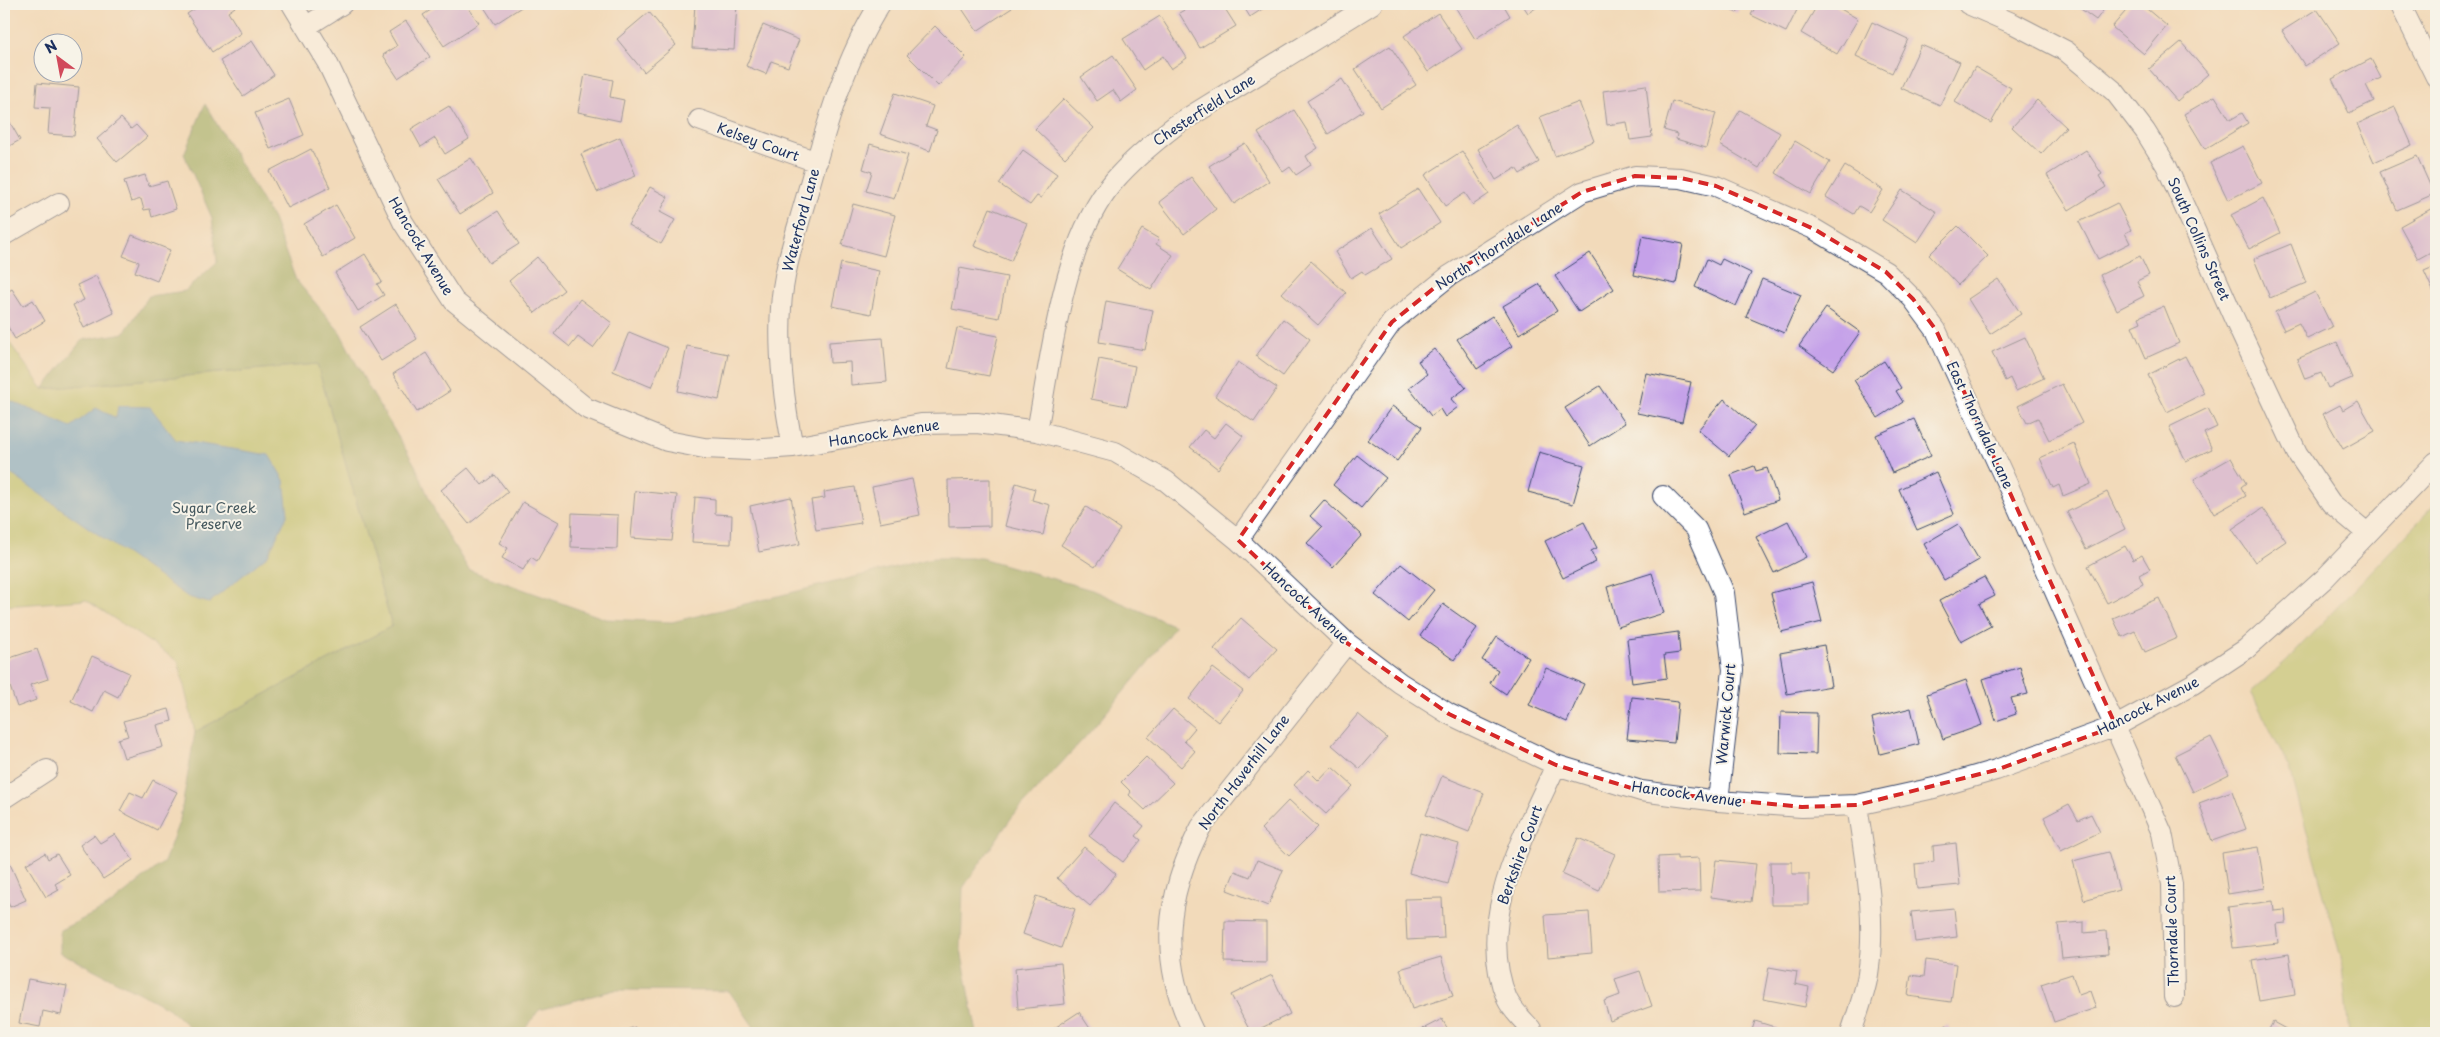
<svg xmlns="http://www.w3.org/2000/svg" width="2440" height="1037" font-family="'Playpen Sans',sans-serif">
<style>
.green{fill:#afc064;stroke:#657861}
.forest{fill:#8ba65a;stroke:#536a5c}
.water{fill:#5ea2d3;stroke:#3c6898}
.building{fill:#c5a1e9}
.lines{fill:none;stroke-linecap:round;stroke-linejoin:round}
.minor-casing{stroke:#3b496c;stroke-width:22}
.minor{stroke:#fff;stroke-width:20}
.marked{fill:none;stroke:#d62828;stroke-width:4;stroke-dasharray:10 6;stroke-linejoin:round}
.labels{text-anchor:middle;stroke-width:4;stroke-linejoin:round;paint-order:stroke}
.street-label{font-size:14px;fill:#1b2f5e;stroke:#f7f3e8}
.park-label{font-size:14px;fill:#475a60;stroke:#f7f3e8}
</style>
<rect width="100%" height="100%" fill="#f7f3e8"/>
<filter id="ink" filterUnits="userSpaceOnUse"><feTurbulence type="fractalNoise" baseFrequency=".02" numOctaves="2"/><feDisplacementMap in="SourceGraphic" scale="10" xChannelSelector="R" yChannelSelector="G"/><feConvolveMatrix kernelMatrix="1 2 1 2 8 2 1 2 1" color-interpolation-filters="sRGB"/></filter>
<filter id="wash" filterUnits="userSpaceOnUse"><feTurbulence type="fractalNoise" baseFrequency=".0096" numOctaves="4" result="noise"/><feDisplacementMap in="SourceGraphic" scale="20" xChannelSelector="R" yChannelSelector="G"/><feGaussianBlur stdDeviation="1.12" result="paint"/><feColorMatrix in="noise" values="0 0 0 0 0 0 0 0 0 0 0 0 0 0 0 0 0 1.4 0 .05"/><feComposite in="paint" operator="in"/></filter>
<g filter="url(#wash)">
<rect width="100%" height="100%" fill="#f2daba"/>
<path class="green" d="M4,335L43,389L317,364L392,626L195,732L178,661L86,600L4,606Z
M2436,503V1027L2427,1033H2349L2341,958L2290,769L2251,692L2287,660Z"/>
<path class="forest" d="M205,104L273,219L296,280L340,332L369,388L415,465L440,523L469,570L606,619L672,622L932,558H981L1092,590L1175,626L1147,664L1089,733L1012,817L963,888L961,950L977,1033H758L729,991L615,990L539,1010L522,1033H196L168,1008L60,952V930L107,907L164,862L180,819L195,732L392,626L317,364L43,389L82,340L124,333L149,296L185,291L217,262L212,218L184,154Z"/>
<path class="water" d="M4,398L71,427L96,408L116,418L118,406L150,407L176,440L269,455L284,480L288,514L268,555L209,603L188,597L4,469Z"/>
<g id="blocks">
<path class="building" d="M202,4H233L235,7L228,12L241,33L212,52L187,14Z
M440,4H466L479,23L444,46L423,15Z
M482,4H526L495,24Z
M695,4H737L734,50L692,48Z
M959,4H1009L1012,8L977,31Z
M1195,4H1222L1236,26L1200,48L1179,13Z
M1242,4H1270L1250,17Z
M1456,4H1503L1510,16L1475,39L1454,5Z
M1522,4H1542L1528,13Z
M1717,4H1741L1737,13Z
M1757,4H1800L1786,32L1751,15Z
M1818,4H1832L1858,19L1837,54L1801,33Z
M2074,4H2108L2096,20Z
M2132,4H2141L2167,26L2144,54L2112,27Z
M2317,9L2340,43L2305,66L2282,31Z
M649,12L676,45L644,72L617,39Z
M1438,13L1462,49L1428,72L1404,36Z
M1160,16L1187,58L1171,69L1163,56L1143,70L1123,39Z
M406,21L430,57L398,78L383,55L397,46L389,32Z
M1872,22L1908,39L1892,73L1856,56Z
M763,25L799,40L788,67L771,61L766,74L746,66Z
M935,26L966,57L938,86L907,55Z
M252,41L274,75L243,96L220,61Z
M2181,42L2208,74L2177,101L2149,69Z
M1921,45L1960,62L1940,105L1901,88Z
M1390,46L1416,85L1381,108L1355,69Z
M1113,55L1137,90L1121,102L1113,90L1097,101L1081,77Z
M2371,59L2381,78L2366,85L2374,101L2349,113L2332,79Z
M1975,67L2011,88L1991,123L1955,102Z
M585,74L613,80L610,97L624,100L620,121L578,112Z
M1342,79L1363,111L1328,134L1307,101Z
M37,83L79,87L74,136L48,134L50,108L35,107Z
M1646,85L1652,137L1630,140L1627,122L1607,125L1603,91Z
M895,93L933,106L926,126L937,130L930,151L880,134Z
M2215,96L2230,120L2242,113L2248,123L2205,149L2184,114Z
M289,99L304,135L270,149L255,113Z
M1064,99L1094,128L1065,158L1035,129Z
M2037,100L2066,127L2041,154L2012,127Z
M1672,101L1716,113L1706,148L1676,139L1677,134L1664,130Z
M1579,102L1594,141L1555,156L1540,117Z
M449,106L469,139L445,154L435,138L421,147L411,129Z
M2395,107L2412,145L2374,162L2357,124Z
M1294,110L1318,148L1306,156L1311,165L1296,175L1290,167L1283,172L1258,133Z
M1740,110L1780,133L1759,168L1720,145Z
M4,112L20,140L4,149Z
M121,118L131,129L136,125L147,137L117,162L97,139Z
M1517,125L1539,162L1520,174L1516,168L1496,180L1478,149Z
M620,137L636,176L597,192L581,154Z
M1795,141L1830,162L1811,194L1776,173Z
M1245,143L1269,181L1234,204L1209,166Z
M870,144L908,155L894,199L866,191L872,172L863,169Z
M2243,146L2262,183L2228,200L2210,163Z
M311,149L330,187L288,208L269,171Z
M1023,150L1057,174L1041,198L1037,196L1030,205L999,184Z
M2086,150L2102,174L2099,176L2106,187L2069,210L2047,175Z
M1462,151L1489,194L1473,205L1465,193L1445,206L1425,175Z
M2417,156L2434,194L2397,210L2380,172Z
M471,158L493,193L460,214L438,179Z
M1845,166L1883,190L1869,212L1859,206L1854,214L1826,197Z
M145,175L149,186L167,181L176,209L152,217L150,209L144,210L141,199L131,202L124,181Z
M1191,177L1216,209L1184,234L1159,202Z
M650,187L668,197L660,212L675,220L661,244L628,225Z
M1418,189L1440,223L1401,248L1379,214Z
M1902,190L1937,212L1917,243L1882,220Z
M2263,198L2280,233L2249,249L2231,215Z
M2117,203L2131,230L2125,233L2130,243L2098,259L2079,222Z
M853,204L895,215L884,256L842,245Z
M336,205L355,238L323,257L304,224Z
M2436,206V249L2418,259L2400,226Z
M990,208L1027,223L1011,261L974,246Z
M498,211L519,244L489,263L468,230Z
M1958,226L1988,256L1958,285L1929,255Z
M1372,228L1392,259L1365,275L1362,271L1351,278L1335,252Z
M1142,229L1159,239L1156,244L1173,255L1151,290L1117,269Z
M132,235L170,250L157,281L135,272L139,262L123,256Z
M1642,236L1683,244L1676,284L1634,275Z
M2291,244L2306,283L2270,298L2254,259Z
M1590,253L1614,289L1579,312L1555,276Z
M365,254L382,282L377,284L384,295L358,311L335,273Z
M2140,256L2149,275L2137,281L2144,296L2117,310L2100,275Z
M537,257L564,290L535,313L509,281Z
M1707,259L1719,265L1722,259L1751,273L1736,306L1695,287Z
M1311,261L1346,293L1318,325L1282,293Z
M841,263L879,271L871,314L832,306Z
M2436,266V297L2424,271Z
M960,268L1007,277L999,318L952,309Z
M96,276L114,313L84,328L73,305L84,300L77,285Z
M1762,279L1801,295L1784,333L1746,317Z
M1998,279L2021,314L1990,334L1968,299Z
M1540,284L1557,311L1519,334L1503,306Z
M12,289L23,306L33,300L45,321L15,339L4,320V294Z
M2315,292L2332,327L2307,339L2299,323L2284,330L2275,312Z
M580,299L612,323L593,348L578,337L570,347L554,334Z
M1106,301L1153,310L1145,350L1099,342Z
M396,304L417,339L381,361L360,327Z
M2164,306L2179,343L2146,358L2132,326L2141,322L2139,317Z
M1826,308L1860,332L1833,370L1799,346Z
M1492,316L1512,346L1477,369L1457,339Z
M1283,319L1310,339L1283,376L1256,356Z
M957,328L998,336L989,376L948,368Z
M629,332L668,348L651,387L613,371Z
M2025,337L2044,378L2016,391L2010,378L2005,381L1992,352Z
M883,338L887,382L851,385L850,362L830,363L829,342Z
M2337,342L2352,378L2328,388L2321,373L2305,379L2297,359Z
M687,346L728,354L719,400L678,391Z
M1434,349L1466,388L1451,399L1458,407L1445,417L1440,409L1431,416L1409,388L1427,374L1418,361Z
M426,353L450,391L417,412L393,374Z
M2185,356L2204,393L2167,412L2148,375Z
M1099,359L1135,366L1127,406L1091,399Z
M1884,361L1901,388L1896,391L1903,402L1878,418L1854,380Z
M1238,362L1277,388L1254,422L1215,396Z
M1646,373L1691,382L1682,422L1637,413Z
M2062,384L2082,423L2049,440L2038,418L2027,423L2018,406Z
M1600,386L1625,423L1590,446L1565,408Z
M1724,399L1755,426L1729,456L1698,430Z
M2358,401L2375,431L2343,449L2323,414L2340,405L2343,410Z
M1392,406L1422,427L1397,461L1368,440Z
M2208,408L2217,427L2204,433L2212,449L2186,461L2169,427Z
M1914,419L1931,456L1892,473L1876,435Z
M1226,423L1243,436L1218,469L1190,447L1204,430L1214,438Z
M2074,443L2091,484L2063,496L2059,485L2053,488L2040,458Z
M1539,452L1584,465L1573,504L1528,492Z
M1357,455L1386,478L1361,508L1333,485Z
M2231,458L2246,483L2241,487L2246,496L2214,514L2194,479Z
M1754,466L1756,471L1767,468L1778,500L1745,512L1731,475Z
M468,468L482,485L495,475L508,492L469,524L441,490Z
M1936,472L1954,514L1917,530L1899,489Z
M912,479L920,515L880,523L872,487Z
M990,479V526L949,527L948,480Z
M1016,483L1035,489L1032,500L1050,505L1043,535L1005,526Z
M855,487L861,523L816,530L811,500L825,498L824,492Z
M635,491L677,495L672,541L631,538Z
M2107,492L2125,529L2086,549L2067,512Z
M695,497L715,499V514L732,515L731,544L692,542Z
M791,497L800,544L759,552L750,506Z
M1324,500L1362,535L1333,567L1307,543L1322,527L1310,516Z
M523,502L559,522L537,561L531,557L523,570L502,558L508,548L499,543Z
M1086,507L1120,529L1095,567L1061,545Z
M2263,508L2286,541L2255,562L2232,529Z
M572,513L618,515L617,549L571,547Z
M1788,521L1806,557L1774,573L1756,537Z
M1584,522L1597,548L1591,551L1596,562L1563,578L1545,541Z
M1958,524L1979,560L1944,580L1924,544Z
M2125,546L2133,560L2142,555L2150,569L2139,575L2143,584L2107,603L2088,566Z
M1401,564L1434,590L1408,622L1375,595Z
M1652,573L1664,613L1618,627L1607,587Z
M1984,577L1995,596L1979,604L1991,626L1961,642L1939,601Z
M1812,582L1822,622L1781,632L1771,593Z
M2159,598L2177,638L2145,652L2135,631L2122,637L2113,618Z
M1443,604L1477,628L1454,660L1420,636Z
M1241,618L1277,649L1249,680L1214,649Z
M1678,632L1680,653L1664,655L1667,678L1632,683L1627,639Z
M1497,637L1529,658L1506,694L1490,683L1498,670L1482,660Z
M1824,645L1831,686L1787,694L1780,653Z
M37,649L48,679L30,685L36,700L17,707L4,669V660Z
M92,656L129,673L118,697L104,690L93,712L71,701Z
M2020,667L2028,694L2011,698L2016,714L1996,721L1983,679Z
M1213,668L1243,691L1218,722L1189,699Z
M1546,668L1584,684L1567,722L1529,705Z
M1966,680L1982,725L1943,739L1927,694Z
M1632,697L1678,702L1674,743L1627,739Z
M1911,708L1919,744L1880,754L1872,718Z
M169,709L172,721L157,725L163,747L124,758L118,739L128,736L123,721Z
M1173,709L1195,728L1184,741L1195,751L1181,767L1148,737Z
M1781,712L1817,713L1816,754L1780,753Z
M1358,714L1387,738L1360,769L1332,745Z
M2211,737L2229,774L2193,792L2175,755Z
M1146,757L1173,783L1145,810L1129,795L1131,792L1121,782Z
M1332,767L1353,786L1326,814L1294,785L1308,770L1319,781Z
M1442,776L1484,793L1469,832L1426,815Z
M153,780L177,792L157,830L120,811L130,792L143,798Z
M2232,791L2246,829L2212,841L2199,803Z
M1289,800L1318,827L1289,856L1261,829Z
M1114,803L1144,826L1136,836L1141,840L1123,862L1089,836Z
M2069,804L2078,820L2091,814L2100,832L2061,851L2044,817Z
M1420,833L1459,844L1448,884L1409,873Z
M115,834L133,860L103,879L80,845L94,835L100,843Z
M1578,838L1615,854L1599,891L1562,874Z
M1956,843L1960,885L1917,889L1915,864L1934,862L1933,846Z
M1084,847L1116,874L1090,906L1057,878Z
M2258,847L2265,888L2228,894L2222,853Z
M2108,852L2119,890L2084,900L2073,861Z
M45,853L48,859L57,854L70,875L55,884L59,890L46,897L26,864Z
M1677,856V859L1699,858L1700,891L1659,892L1658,857Z
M1257,860L1283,870L1268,906L1227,890L1235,871L1250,877Z
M1716,860L1756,864L1751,902L1711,897Z
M1770,862H1792V874H1809V905H1771Z
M10,864L26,900L10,907L6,898L4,899V867Z
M1036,896L1075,909L1061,948L1023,934Z
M1442,898L1444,938L1407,940L1405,899Z
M2273,901L2274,911L2285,910L2286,923L2276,924L2278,943L2233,948L2228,907Z
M1954,908L1957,937L1915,942L1911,912Z
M1589,912L1592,953L1548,957L1545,915Z
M1225,921L1266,922V963L1224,962Z
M2084,922V933L2106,931L2108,954L2062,958L2058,924Z
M2289,954L2295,995L2259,1001L2252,960Z
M1441,957L1453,996L1412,1009L1400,969Z
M1926,960L1956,964L1951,1002L1908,996L1911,975L1924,977Z
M1061,963L1065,1004L1018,1009L1015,968Z
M1769,967L1797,972L1795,984L1809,987L1805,1007L1763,999Z
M1640,971L1652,1006L1610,1021L1604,1001L1620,995L1615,979Z
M2072,974L2079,995L2090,991L2096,1008L2054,1022L2041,984Z
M1272,975L1290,1014L1251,1033L1231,995Z
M28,979L67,986L61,1015L43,1011L40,1027L19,1023Z
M1079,1012L1091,1030L1086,1033H1047Z
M1442,1019L1450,1033H1415Z
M1755,1021L1778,1028L1776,1033H1751Z
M2273,1022L2293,1033H2267Z
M1947,1025L1952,1033H1932Z
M635,1027L637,1033H617Z"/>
</g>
</g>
<g filter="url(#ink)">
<use href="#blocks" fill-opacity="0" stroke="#3b496c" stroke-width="1"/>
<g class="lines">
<defs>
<path id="minor" d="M292,4L327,62L403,222L454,301L586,408L667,441L704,448L750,450L793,447L921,424L977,423L1037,431L1115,452L1166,481L1238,540L1347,643L1400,683L1449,714L1556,765L1641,791L1718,801L1802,807L1857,805L1934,788L1996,770L2116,726L2193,684L2246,649L2324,579L2436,462
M1968,4L2014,24L2066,51L2115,92L2145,131L2166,165L2233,316L2297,453L2331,503L2367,533
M2400,4L2436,77
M307,26L342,4
M699,120L817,162
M4,235L59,203
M1037,431C1052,354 1062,242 1114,181C1132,160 1154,142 1176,125L1372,4
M793,447C784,405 778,351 781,308C783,270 796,234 806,198C825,131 843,62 880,4
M1663,496L1696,529L1724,593L1733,670L1718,801
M1238,540L1392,322L1449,276L1582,192L1635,176L1681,178L1716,186L1814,229L1886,272L1913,299L1936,330L2010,490L2162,833L2172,884L2174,997
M4,798L47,770
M1531,1029C1523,1020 1512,1010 1507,999C1474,920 1524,836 1556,765
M1194,1033C1158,961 1165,897 1201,827L1347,643
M1851,1033C1857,1014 1865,994 1868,974C1877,917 1865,861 1857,805"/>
</defs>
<use href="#minor" class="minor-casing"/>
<use href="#minor" class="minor"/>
</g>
</g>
<path d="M0 0H2440V1037H0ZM1635,176L1681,178L1716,186L1814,229L1886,272L1913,299L1936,330L2116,726L1996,770L1857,805L1802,807L1641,791L1556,765L1449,714L1347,643L1238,540L1392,322L1449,276L1582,192Z" fill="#f2daba" fill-opacity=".55" fill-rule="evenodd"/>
<path class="marked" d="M1635,176L1681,178L1716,186L1814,229L1886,272L1913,299L1936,330L2116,726L1996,770L1857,805L1802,807L1641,791L1556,765L1449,714L1347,643L1238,540L1392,322L1449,276L1582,192Z"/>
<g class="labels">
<g class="street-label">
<text transform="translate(1204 110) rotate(-33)" y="5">Chesterfield Lane</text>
<text transform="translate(758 142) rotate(20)" y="5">Kelsey Court</text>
<text transform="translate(801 220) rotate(-75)" y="5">Waterford Lane</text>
<text transform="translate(2199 239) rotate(66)" y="5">South Collins Street</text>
<text transform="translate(421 246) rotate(59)" y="5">Hancock Avenue</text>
<text transform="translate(1499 246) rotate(-33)" y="5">North Thorndale Lane</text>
<text transform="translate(1980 425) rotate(65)" y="5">East Thorndale Lane</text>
<text transform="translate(884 433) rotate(-9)" y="5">Hancock Avenue</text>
<text transform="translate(1306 603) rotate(43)" y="5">Hancock Avenue</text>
<text transform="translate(2148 706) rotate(-27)" y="5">Hancock Avenue</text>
<text transform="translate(1726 714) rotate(-85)" y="5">Warwick Court</text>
<text transform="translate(1244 772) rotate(-53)" y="5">North Haverhill Lane</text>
<text transform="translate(1687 794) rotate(8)" y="5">Hancock Avenue</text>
<text transform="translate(1520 855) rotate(-70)" y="5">Berkshire Court</text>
<text transform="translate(2172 931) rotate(-92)" y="5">Thorndale Court</text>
</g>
<g class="park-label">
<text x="214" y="513">Sugar Creek<tspan x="214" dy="16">Preserve</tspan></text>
</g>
</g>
<rect width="2440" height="1037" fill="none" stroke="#f7f3e8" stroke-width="20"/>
<g transform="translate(58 58) rotate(328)"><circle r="24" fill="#f7f3e8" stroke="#9fa5b1"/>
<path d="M0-4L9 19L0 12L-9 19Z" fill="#d1495b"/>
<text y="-8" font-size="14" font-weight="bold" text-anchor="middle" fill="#1b2f5e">N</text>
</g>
</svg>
